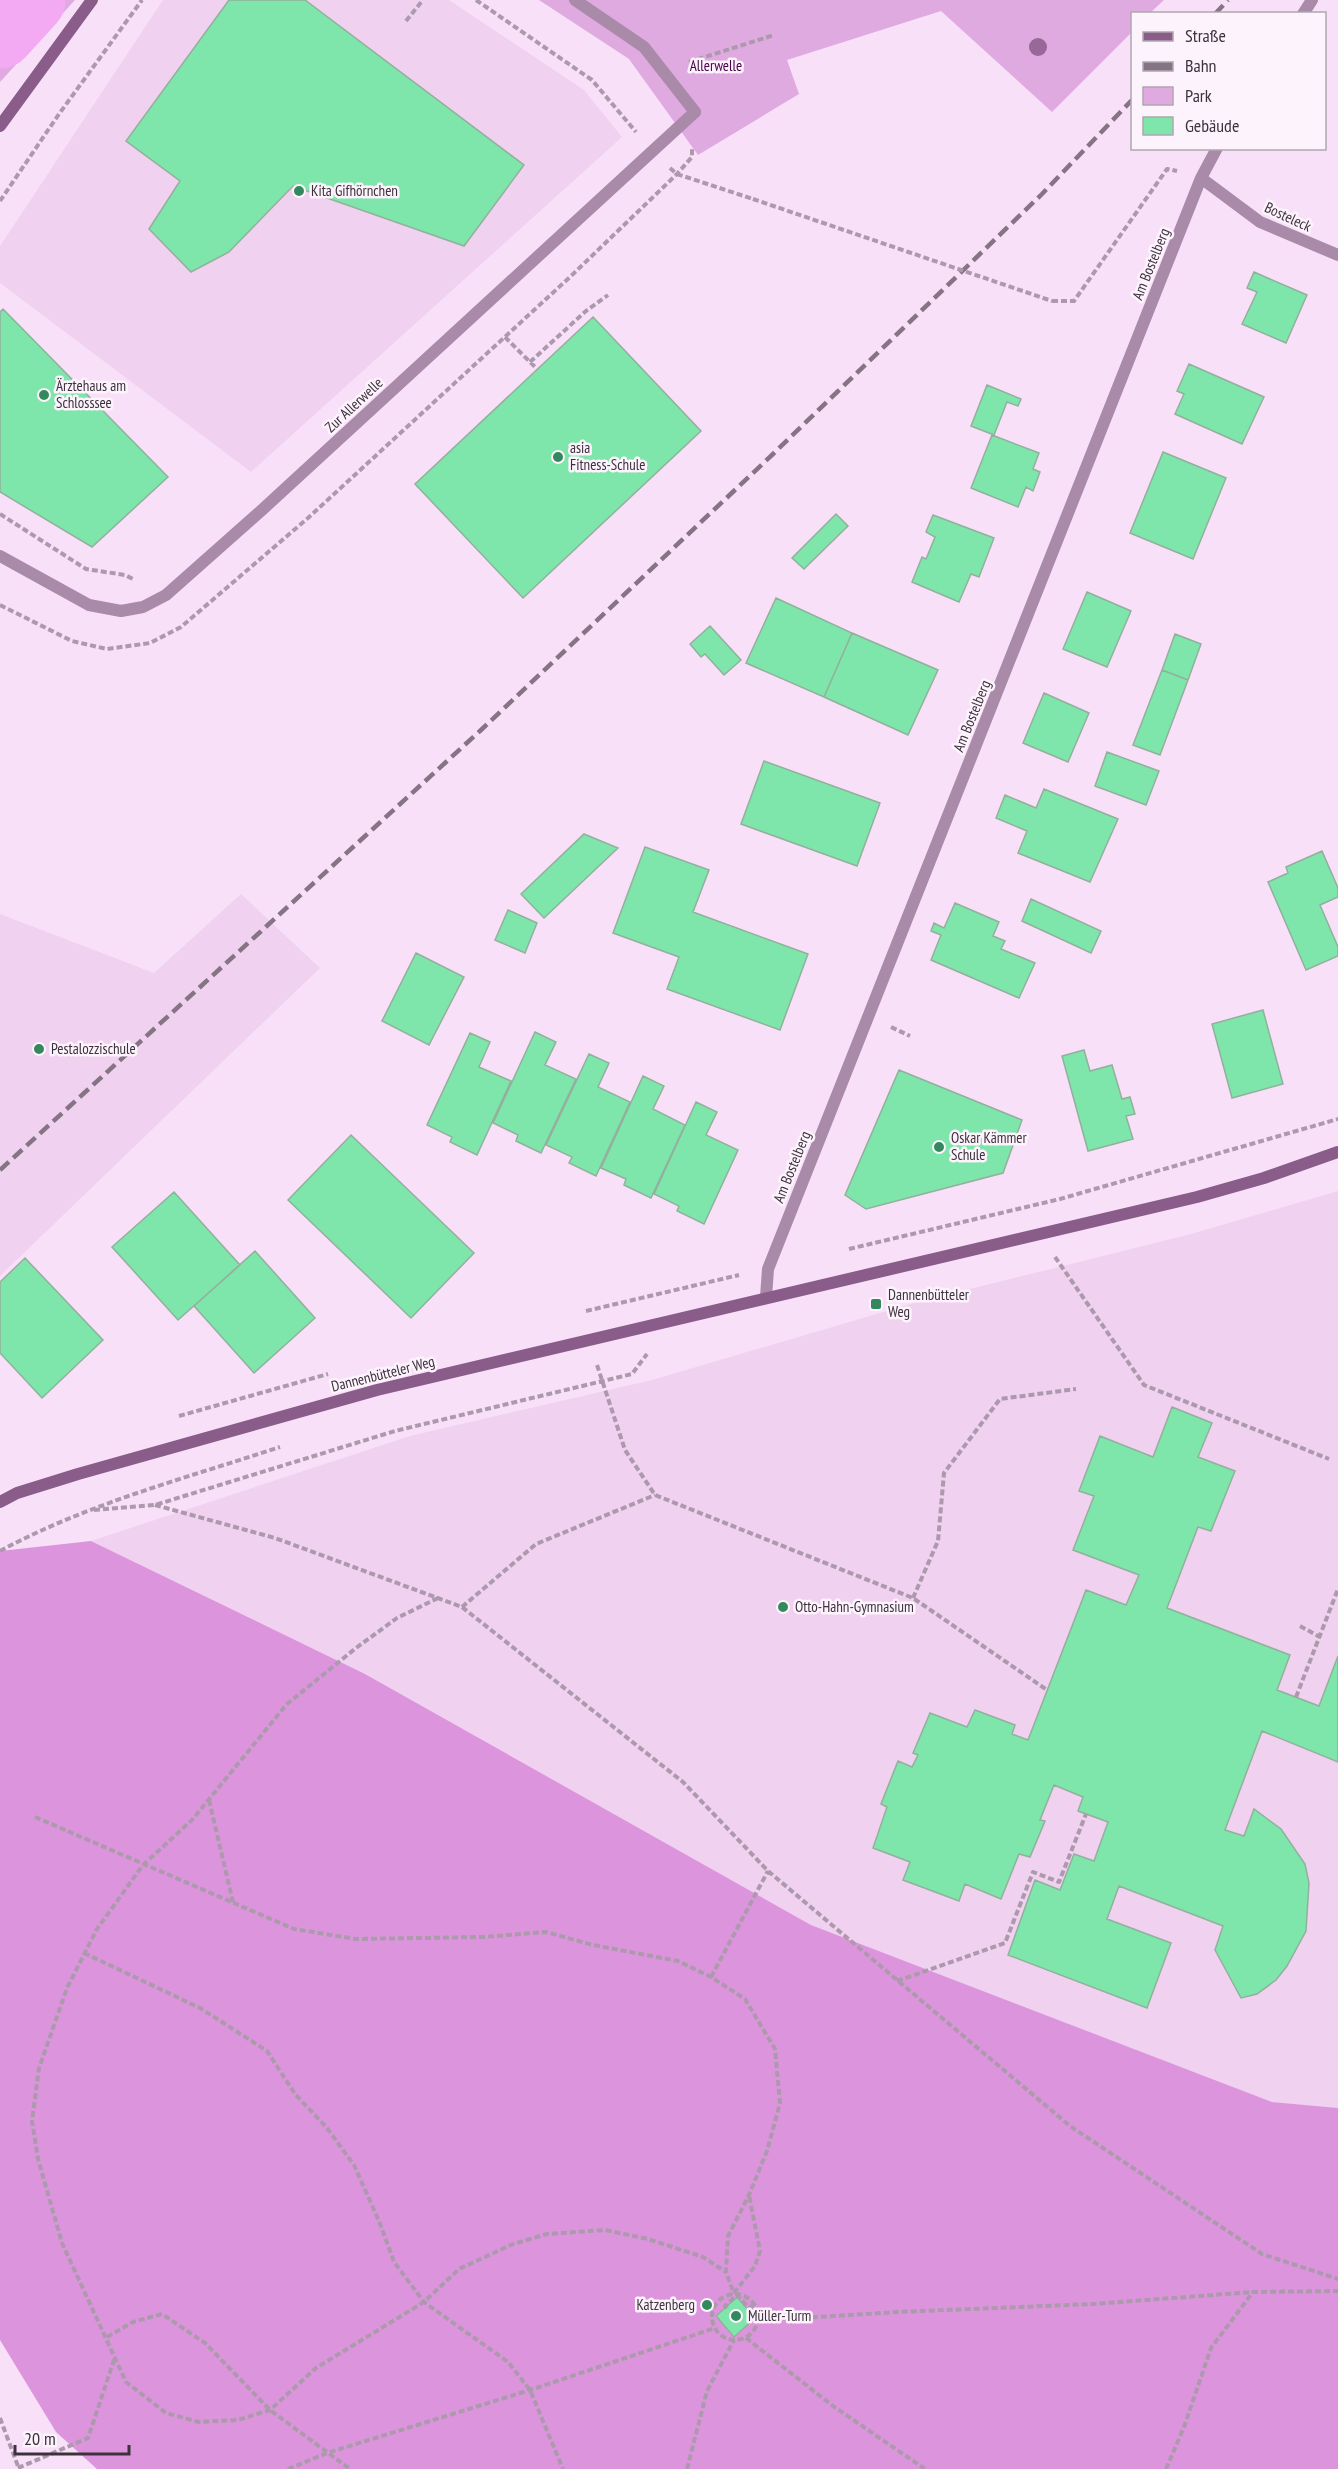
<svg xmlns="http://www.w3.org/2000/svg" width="1338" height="2469" font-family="'PT Sans Narrow',sans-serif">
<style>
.built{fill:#f0d1ef}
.green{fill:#dfaadf}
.forest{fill:#dc95dd}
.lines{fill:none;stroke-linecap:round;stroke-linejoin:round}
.river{stroke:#f3aaf3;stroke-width:69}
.building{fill:#7ee5ab;stroke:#92b09d;stroke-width:1.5}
.path{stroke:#ac99ac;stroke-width:4;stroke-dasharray:6 3;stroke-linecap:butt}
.lane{stroke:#a98aa9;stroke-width:12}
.street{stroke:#a98aa9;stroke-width:12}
.secondary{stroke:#895c89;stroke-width:12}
.rail{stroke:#847484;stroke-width:4.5;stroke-dasharray:12 6;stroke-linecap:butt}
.path-bridge{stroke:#ac99ac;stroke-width:4;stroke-dasharray:6 3;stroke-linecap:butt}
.tree{fill:#986899}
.poi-dot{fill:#33895d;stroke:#fdf3fd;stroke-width:2}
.labels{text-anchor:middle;stroke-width:5;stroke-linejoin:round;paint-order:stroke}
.park-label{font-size:15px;fill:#48064b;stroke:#fdf3fd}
.poi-label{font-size:15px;fill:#3c323c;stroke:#fdf3fd;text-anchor:start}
.street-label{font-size:15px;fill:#3c323c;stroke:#fdf3fd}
</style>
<rect width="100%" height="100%" fill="#f9e0f9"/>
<path class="built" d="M163,0H449L584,90L622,137L251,472L0,283V246Z
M241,894L320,968L0,1276V914L154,973Z
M1338,1191V2108L1272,2102L811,1925L365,1674L91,1541L410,1436L652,1380L914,1303L1191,1234Z"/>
<path class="green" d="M0,0H75L0,82Z
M539,0H1164L1150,13L1132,14V32L1052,112L941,11L787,60L799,94L698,155L629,59Z"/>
<path class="forest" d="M91,1541L365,1674L811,1925L1272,2102L1338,2108V2469H97L56,2432L0,2340V1551Z"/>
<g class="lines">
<path class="river" d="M0,34L31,0"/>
</g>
<path class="building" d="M229,0H305L524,165L464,246L293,186L229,252L191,272L149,229L180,181L126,141Z
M1254,272L1307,295L1286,343L1242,324L1257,292L1247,288Z
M3,309L168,477L92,547L0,492V312Z
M593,317L701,431L523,598L415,484Z
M1189,364L1264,397L1242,444L1175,414L1184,394L1177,391Z
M987,385L1021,399L1018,406L1007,402L994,435L971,426Z
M992,435L1039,453L1033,469L1040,472L1033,491L1026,487L1018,507L971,488Z
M1163,452L1226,478L1193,559L1130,533Z
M836,514L848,526L804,569L792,558Z
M933,515L994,538L979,577L971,574L959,602L912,582L922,557L926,559L935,537L926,532Z
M1087,592L1131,611L1107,667L1063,649Z
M776,598L852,633L824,697L746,663Z
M710,626L741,660L724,675L705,654L701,657L690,644Z
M852,633L938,670L908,735L824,697Z
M1175,634L1201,644L1188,680L1162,670Z
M1162,670L1188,680L1160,755L1133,745Z
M1044,693L1089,713L1068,762L1023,743Z
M1107,752L1159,771L1146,805L1095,786Z
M764,761L880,803L857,866L741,824Z
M1044,789L1118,819L1090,882L1018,853L1027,831L996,818L1005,795L1036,808Z
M584,834L618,848L544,918L521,894Z
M645,847L709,870L693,912L808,954L780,1030L667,989L679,957L613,933Z
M1322,851L1338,888V897L1320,905L1338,947V956L1306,970L1268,882L1288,873L1286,867Z
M1031,899L1101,931L1091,953L1022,921Z
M955,903L999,922L993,936L1005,941L1001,949L1035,963L1019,998L931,960L941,935L931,931L934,923L944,928Z
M508,910L537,923L525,953L495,940Z
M416,953L464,977L429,1045L382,1021Z
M1263,1010L1283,1084L1232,1098L1212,1024Z
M535,1032L556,1042L545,1065L576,1079L541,1153L516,1141L518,1135L493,1123Z
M470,1033L490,1042L479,1067L511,1081L477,1155L450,1142L452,1137L427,1125Z
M1084,1050L1090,1071L1112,1065L1122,1099L1130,1097L1135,1114L1126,1116L1133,1139L1088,1151L1062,1056Z
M589,1054L609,1063L598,1087L630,1102L596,1176L569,1163L572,1157L546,1145Z
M899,1070L1022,1120L1003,1173L866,1209L845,1195Z
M643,1076L664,1086L653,1109L685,1125L651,1198L624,1185L626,1179L601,1168Z
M696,1102L717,1112L706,1135L738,1150L704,1224L677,1211L679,1206L654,1194Z
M351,1135L474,1253L411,1318L288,1200Z
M174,1192L240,1265L178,1320L112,1247Z
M255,1251L315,1318L254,1373L194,1306Z
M25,1258L103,1340L42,1398L0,1353V1282Z
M1172,1407L1212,1423L1198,1457L1235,1471L1211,1531L1198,1527L1167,1608L1290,1655L1277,1690L1319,1706L1338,1656V1762L1262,1731L1225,1830L1244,1836L1254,1809L1281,1829L1305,1864L1309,1883L1306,1931L1287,1966L1276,1980L1257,1994L1241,1998L1215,1950L1223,1926L1119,1886L1107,1919L1171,1943L1147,2008L1008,1955L1035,1880L1060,1890L1074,1854L1094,1861L1108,1822L1078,1811L1083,1797L1054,1785L1040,1820L1045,1821L1030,1857L1019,1854L1001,1899L965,1884L959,1901L903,1880L910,1862L873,1848L887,1807L881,1804L898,1761L912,1767L918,1755L913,1753L930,1713L967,1727L975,1710L1015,1725L1012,1734L1028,1740L1086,1590L1126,1605L1139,1575L1073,1550L1094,1496L1079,1491L1100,1436L1153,1457Z
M737,2297L755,2318L734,2337L716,2316Z"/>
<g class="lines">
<path class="path" d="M476,0L592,80L636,132
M406,21L423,0
M689,62L774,35
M670,168L677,174L753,199
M0,201L59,114L142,0
M1052,301H1074L1167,169L1177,171
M505,337L537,369
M530,362L586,311L608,295
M0,514L86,569L125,575L135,580
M0,605L72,641L107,649L150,643L181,627L308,518L570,277L677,174L692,157V149
M891,1027L910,1036
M849,1249L1060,1199L1338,1119
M1055,1257L1144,1385L1329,1459
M586,1311L739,1275
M597,1365L625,1450L655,1495L913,1598L1047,1690
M179,1416L328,1374
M155,1505L275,1538L462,1607L683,1782L768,1871L1070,2126L1262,2254L1338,2279
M94,1510L155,1505L395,1431L632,1374L647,1354
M0,1551C87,1504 186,1478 280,1447
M438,1598L397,1618L356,1648L287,1704L192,1820L143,1865L97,1929L67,1988L39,2068L32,2121L38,2159L62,2243L126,2382L166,2413L199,2422L238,2420L270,2410L316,2368L424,2302L459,2269L513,2244L547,2234L605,2230L648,2239L703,2257L726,2272
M913,1598L938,1541L944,1473L1000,1399L1076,1389
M462,1607L536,1544L655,1495
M1300,1626L1320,1637
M1296,1697L1338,1589
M209,1800L233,1902
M35,1817L294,1929L356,1939L483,1937L546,1932L593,1945L678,1961L711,1977L745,1999L775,2049L780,2103L767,2151L749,2195L728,2236L726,2272L734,2294
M84,1953L200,2008L267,2051L295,2094L327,2128L354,2165L379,2221L394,2262L424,2302L508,2362L530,2390L563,2469
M711,1977L768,1871
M897,1981L1005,1943L1033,1872L1059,1882L1086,1814
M734,2293L755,2266L760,2251L749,2195
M712 2317a23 23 0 1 1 46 0a23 23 0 1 1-46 0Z
M727,2308L725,2306L737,2295L749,2308L755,2304
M758,2319L769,2320L898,2312L1093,2304L1253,2292L1338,2291
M107,2337L133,2322L162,2314L205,2343L270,2410L350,2469
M746,2338L833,2406L925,2469
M0,2418L19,2469
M18,2468L88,2438L115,2357
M288,2469L327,2453L530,2390L715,2328
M687,2469L707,2391L734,2340
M1166,2469L1184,2427L1211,2348L1253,2292"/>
<path class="lane" d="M575,0L644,47L695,112"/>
<path class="street" d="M1303,14L1312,0
M1201,178L1260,222L1338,255
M0,556L89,605L121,611L143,607L166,595L263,509L695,112
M766,1297L768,1269L1201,178L1217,148"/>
<path class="secondary" d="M0,126L92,0
M0,1502L17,1493L78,1474L377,1390L1197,1197L1264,1178L1338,1152"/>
<path class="rail" d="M1215,14L1228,0
M0,1170L481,730L773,454L1042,194L1132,100"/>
<path class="path-bridge" d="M753,199L1052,301"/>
</g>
<circle class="tree" cx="1038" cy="47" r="9"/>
<g class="poi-dot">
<circle cx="299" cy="191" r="6"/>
<circle cx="44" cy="395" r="6"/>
<circle cx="558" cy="457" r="6"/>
<circle cx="39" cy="1049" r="6"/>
<circle cx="939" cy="1147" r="6"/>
<rect x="870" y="1298" width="12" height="12" rx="3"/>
<circle cx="783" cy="1607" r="6"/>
<circle cx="707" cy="2305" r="6"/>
<circle cx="736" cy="2316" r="6"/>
</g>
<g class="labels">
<g class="park-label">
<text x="716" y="71">Allerwelle</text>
</g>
<g class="poi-label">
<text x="311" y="196">Kita Gifhörnchen</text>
<text x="56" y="391">Ärztehaus am<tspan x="56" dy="17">Schlosssee</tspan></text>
<text x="570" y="453">asia<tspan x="570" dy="17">Fitness-Schule</tspan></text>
<text x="51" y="1054">Pestalozzischule</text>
<text x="951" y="1143">Oskar Kämmer<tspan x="951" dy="17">Schule</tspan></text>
<text x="888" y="1300">Dannenbütteler<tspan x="888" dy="17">Weg</tspan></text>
<text x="795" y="1612">Otto-Hahn-Gymnasium</text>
<text x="695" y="2310" text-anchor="end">Katzenberg</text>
<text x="748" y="2321">Müller-Turm</text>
</g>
<g class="street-label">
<text transform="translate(1288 217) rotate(25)" y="5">Bosteleck</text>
<text transform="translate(1151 264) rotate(-68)" y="5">Am Bostelberg</text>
<text transform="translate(354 405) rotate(-43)" y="5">Zur Allerwelle</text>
<text transform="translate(972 716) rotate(-68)" y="5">Am Bostelberg</text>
<text transform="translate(792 1167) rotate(-68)" y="5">Am Bostelberg</text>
<text transform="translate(383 1374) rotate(-14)" y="5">Dannenbütteler Weg</text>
</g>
</g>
<rect x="1131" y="12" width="195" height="138" fill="#fdf3fd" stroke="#b0a6b0" stroke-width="1.5"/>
<rect x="1143" y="32" width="30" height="9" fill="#895c89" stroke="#b0a6b0" stroke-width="1.5"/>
<text x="1185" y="42" font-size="18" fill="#3c323c">Straße</text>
<rect x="1143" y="62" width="30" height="9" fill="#847484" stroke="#b0a6b0" stroke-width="1.5"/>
<text x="1185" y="72" font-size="18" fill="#3c323c">Bahn</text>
<rect x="1143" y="87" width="30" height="18" fill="#dfaadf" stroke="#b0a6b0" stroke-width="1.5"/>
<text x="1185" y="102" font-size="18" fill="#3c323c">Park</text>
<rect x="1143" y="117" width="30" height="18" fill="#7ee5ab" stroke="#b0a6b0" stroke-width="1.5"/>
<text x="1185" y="132" font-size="18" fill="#3c323c">Gebäude</text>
<path d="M15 2445v9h114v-9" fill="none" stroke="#3c323c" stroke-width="3"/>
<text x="24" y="2445" font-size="18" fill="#3c323c" stroke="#fdf3fd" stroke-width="4.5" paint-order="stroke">20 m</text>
</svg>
